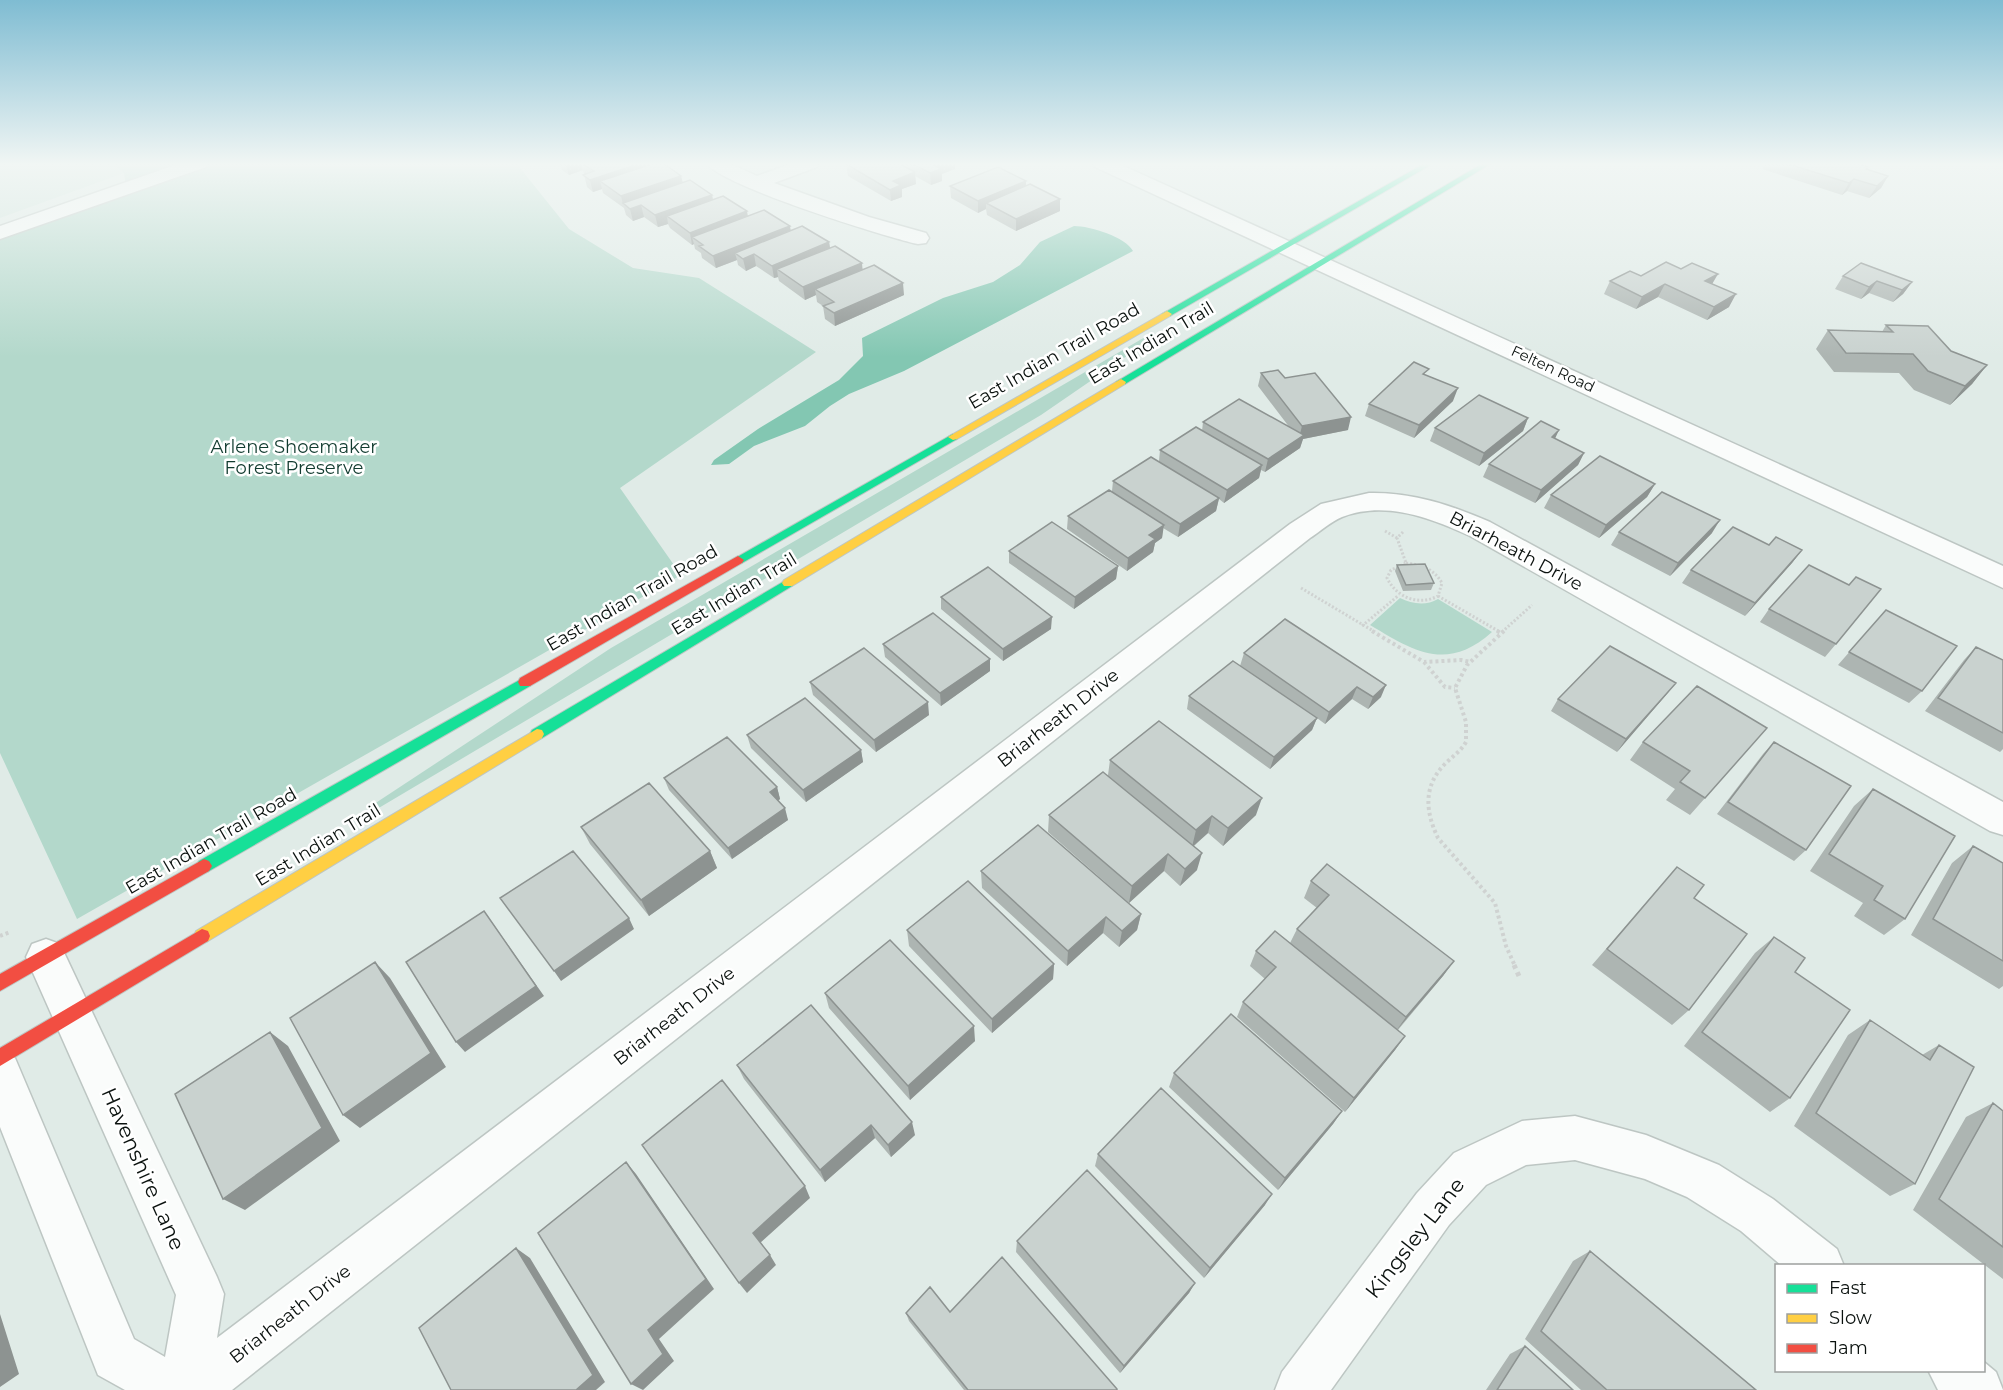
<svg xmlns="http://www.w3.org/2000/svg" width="2003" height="1390" font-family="Montserrat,sans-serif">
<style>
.built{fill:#cfe4dc}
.green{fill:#b3d8cb}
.water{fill:#83c7b2}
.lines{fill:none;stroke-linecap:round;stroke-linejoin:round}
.street-casing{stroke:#bdc6c3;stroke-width:3}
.fast-casing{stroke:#bdc6c3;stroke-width:2}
.slow-casing{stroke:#bdc6c3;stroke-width:2}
.jam-casing{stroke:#bdc6c3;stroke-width:2}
.path-far2{stroke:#cfd2d1;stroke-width:3;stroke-dasharray:2 2;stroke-linecap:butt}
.path-far1{stroke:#cfd2d1;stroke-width:4;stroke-dasharray:3 3;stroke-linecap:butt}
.path{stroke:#cfd2d1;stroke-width:5;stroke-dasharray:4 4;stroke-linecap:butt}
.street{fill:#fafcfb;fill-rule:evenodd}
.fast{fill:#16e098;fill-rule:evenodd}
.slow{fill:#ffcf43;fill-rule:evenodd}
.jam{fill:#f24e42;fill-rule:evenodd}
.wall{fill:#adb5b2}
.shaded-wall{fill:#8d9391}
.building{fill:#c9d2cf;stroke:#8d9391;stroke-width:1.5}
.labels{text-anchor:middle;stroke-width:5;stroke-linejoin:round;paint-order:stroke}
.far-street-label{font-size:15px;fill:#0b120f;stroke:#fff}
.street-label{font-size:18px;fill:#0b120f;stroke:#fff}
.park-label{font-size:18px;fill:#113b2f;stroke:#fff}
.near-street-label{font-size:21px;fill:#0b120f;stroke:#fff}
</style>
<rect width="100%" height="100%" fill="#e0ebe7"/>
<path class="built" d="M0,163H112L124,173L0,218Z"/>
<path class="green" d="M112,163H516L569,229L633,268L699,278L816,352L620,488L681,575L77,919L0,753V238L127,194L124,173Z
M1152,333L1156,336L1041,415L372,812L368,808L611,648Z
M1400,598C1412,604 1426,606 1438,599L1492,632C1447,672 1415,652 1370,625Z"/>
<path class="water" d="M1074,226C1090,226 1126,237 1133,251L904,371L849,394L830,406L805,426L754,446L729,464L711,465L714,460L758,429L839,380L863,356L862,338L943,298L993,282L1020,265L1040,242Z"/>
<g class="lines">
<defs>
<path id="street" d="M181,163H209L206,167L0,239V226Z
M706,163H729L757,176L793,163H819L817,167L774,183L869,217L926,233L929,238L926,243L918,244C883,236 722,186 706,163Z
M1092,163H1117L2003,566V588L1095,167Z
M1369,493C1412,492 1451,505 1490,522L2003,802V835L1990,831L1470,536C1431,518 1385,500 1342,517C1330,522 1321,531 1310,538L232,1390H125L98,1375L0,1127V1052L15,1058L134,1339L165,1357L176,1295L26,957L32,944L46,939L60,944L217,1277L224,1294L217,1338L1290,524L1321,504Z
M1575,1116L1646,1135L1719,1165L1773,1199L1837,1249L1844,1266H1782L1741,1231L1687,1197L1645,1179L1575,1160L1526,1165L1486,1185L1449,1225L1331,1390H1275L1282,1372L1417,1193L1454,1153L1522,1121Z
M1984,1362L1996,1372L2003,1390H1938L1928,1370H1984Z"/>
<path id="fast" d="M1425,163H1434L1170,316L1162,314Z
M1483,163H1492L1125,384H1117L1116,382Z
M953,434L958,437L957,439L742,563H734L732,560Z
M788,579L792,580L794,583L792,586L542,738H532L530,734L532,730Z
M525,677L530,678L532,682L530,686L209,871L204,873L199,871L196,866L199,861Z"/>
<path id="slow" d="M1167,311L1172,314L1170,316L957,439L953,440L948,437Z
M1121,379L1126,382L1125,384L792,586H784L782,583L784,580Z
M537,729L542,730L544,734L542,738L208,941L202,943L196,941L194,936L196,931Z"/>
<path id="jam" d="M738,556L744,560L742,563L530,686H520L518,682L520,678Z
M204,859L209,861L212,866L209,871L0,991V974Z
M202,929L208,931L210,936L208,941L0,1066V1048Z"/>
</defs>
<use href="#street" class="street-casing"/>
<use href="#fast" class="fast-casing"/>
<use href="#slow" class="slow-casing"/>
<use href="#jam" class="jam-casing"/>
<path class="path-far2" d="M1385,531L1397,538
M1403,532L1397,538L1406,563
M1406,563C1422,565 1434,569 1442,583L1438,596C1419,606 1397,598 1387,578L1391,570Z
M1301,588L1375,632
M1438,596L1500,632
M1362,626L1399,595
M1502,632L1532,605"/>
<path class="path-far1" d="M1372,631L1424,662L1461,660L1471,662
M1497,631L1501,633
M1504,631L1467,665L1455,688L1466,722V742C1461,751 1453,756 1446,763C1423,785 1425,811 1438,838L1495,903L1506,946L1515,966
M1424,662L1445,687L1455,688
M0,936L10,932"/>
<path class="path" d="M1514,965L1519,976"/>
<use href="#street" class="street"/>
<use href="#fast" class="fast"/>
<use href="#slow" class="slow"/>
<use href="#jam" class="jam"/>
</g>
<path class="wall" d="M560,163H663L681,176L683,183L712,195L713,200L748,216L829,242L830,248L904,295L835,326L825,319L823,306L817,302L816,295L805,300L779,281L778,277L774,278L756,266L746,271L738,265L737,260L716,268L702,258L701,253L695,249L694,244L692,245L670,228L668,224L658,227L644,217L633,221L626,215L624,208L603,193L602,189L593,192L587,187L583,170L569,175L562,170Z
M851,163H955V169L942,174V181L931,185L915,176L916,184L902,189V197L891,201L848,176L846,164Z
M1766,163H1855L1867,169L1888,176L1881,188L1869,198L1847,191L1842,195L1762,169Z
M950,186H1026L1060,199V211L1016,231L987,215L986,209L978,213L951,198Z
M1641,276L1712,284L1729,307L1707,320L1658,297L1636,309L1604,294L1610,281Z
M1843,276L1912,282L1903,294L1893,302L1869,293L1861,299L1835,289Z
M1886,325L1951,351L1987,365L1972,384L1950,405L1914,390L1899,373L1834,372L1816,349L1828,330L1882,332Z
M1261,373L1285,378L1348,430L1303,439L1300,448L1265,472L1261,470L1259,478L1224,503L1219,499L1216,511L1178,537L1163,528L1162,538L1155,543L1153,552L1127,571L1067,529L1068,516L1112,491L1113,481L1159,461L1160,450L1202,431L1203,422L1290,428L1258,386Z
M1427,375L1453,401L1414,438L1365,416L1369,404Z
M1528,418L1523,431L1479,466L1430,441L1435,428Z
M1555,439L1584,453L1578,465L1535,503L1483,477L1489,464Z
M1655,484L1647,497L1599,538L1544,508L1551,495Z
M1619,532L1712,533L1670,576L1611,545Z
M1802,550L1792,563L1745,616L1682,583L1691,570Z
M1009,551L1118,566L1116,579L1074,609L1009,563Z
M1397,565L1434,583L1431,590L1403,591L1395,571Z
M941,597L1051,629L1003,661L941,609Z
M1769,609L1836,644L1825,657L1760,622Z
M1886,610L1922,691L1909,703L1838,665Z
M1285,619L1381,697L1368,709L1352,699L1325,724L1317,718L1312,730L1270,769L1187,709L1189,696L1240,666L1244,653Z
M883,644L990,659V671L941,706L885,657Z
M1976,647L2003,660V749L2000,752L1925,711L1964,660Z
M810,682L929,715L876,752L813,695Z
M1666,695L1617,752L1551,711L1558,699Z
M1767,728L1690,815L1666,800L1675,789L1630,760L1643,742Z
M747,735L861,750L863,762L806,802L751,748Z
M1774,742L1806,850L1794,861L1717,814L1763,754Z
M1110,760L1256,815L1223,846L1208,833L1194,846L1197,870L1180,886L1164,871L1129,903L1048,832L1049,815L1108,775Z
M664,778L777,787L780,799L778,801L788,820L732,859L669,790Z
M1873,789L1905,919L1884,935L1854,916L1863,903L1810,871L1854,806Z
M581,827L710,851L717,868L649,916L590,844Z
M1973,846L2003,863V986L1999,989L1911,935L1952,863Z
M1677,867L1694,898L1689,1010L1672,1025L1592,965Z
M981,871L1141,914L1137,930L1119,947L1103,933L1067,966L982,888Z
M1311,881L1454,961L1443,976L1398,1030L1405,1036L1395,1050L1345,1112L1237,1017L1243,1002L1265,979L1250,966L1256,951L1290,943L1297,929L1317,908L1304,898Z
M907,930L1054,964L1053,979L992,1033L909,946Z
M1774,937L1795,972L1790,1098L1770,1112L1684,1046L1755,953Z
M825,993L975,1041L910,1100L829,1008Z
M1870,1020L1922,1055L1939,1045L1915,1184L1890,1196L1794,1126L1848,1035Z
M737,1065L915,1135L891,1157L875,1138L825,1182L744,1079Z
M1174,1073L1342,1111L1333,1124L1278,1190L1169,1087Z
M1993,1103L2003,1111V1279L1913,1210L1966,1117Z
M1098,1154L1265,1205L1204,1278L1095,1166Z
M1017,1241L1195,1283L1189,1293L1120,1373L1016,1252Z
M1590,1251L1756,1390H1581L1525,1339L1573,1261Z
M950,1312L1117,1390H964L909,1321L906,1313Z
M1525,1346L1573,1390H1486L1510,1354Z"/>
<path class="shaded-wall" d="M565,163H581L583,170L569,175Z
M641,163H656L600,181L602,189L593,192L590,180Z
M941,163H955V169L942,174V181L931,185L930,173L934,165Z
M915,172L916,184L902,189V197L891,201L890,190L893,181Z
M681,176L684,188L623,204L621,196Z
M1888,176L1881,188L1869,198L1877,186Z
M1854,179L1847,191L1842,195L1849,183Z
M1026,181V193L986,203V209L978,213V201Z
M712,195L714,207L667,216L668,224L658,227L655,215Z
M1060,199V211L1016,231V219Z
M641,205L644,217L633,221L630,209Z
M747,211L749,223L692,237L694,244L692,245L690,233Z
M790,226L792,238L735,253L737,260L716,268L713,256Z
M829,242L831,254L777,269L778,277L774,278L772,266Z
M754,254L756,266L746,271L743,259Z
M862,263L863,275L815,289L816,295L805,300L803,287Z
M1718,274L1711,286L1705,281Z
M1877,281L1869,293L1861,299L1869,287Z
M1912,282L1903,294L1893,302L1902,290Z
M903,283L904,295L835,326L834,313Z
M1665,284L1658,297L1636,309L1642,297Z
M1736,294L1729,307L1707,320L1714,307Z
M1987,365L1972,384L1950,405L1965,386Z
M1458,388L1453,401L1414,438L1419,425Z
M1351,417L1348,430L1303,439L1300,448L1265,472L1268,459L1299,438L1302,426Z
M1528,418L1523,431L1479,466L1484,453Z
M1559,430L1553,443L1552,437Z
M1584,453L1578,465L1535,503L1541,490Z
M1262,465L1259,478L1224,503L1227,490Z
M1655,484L1647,497L1599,538L1606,525Z
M1219,498L1216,511L1178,537L1180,524Z
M1720,520L1712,533L1670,576L1678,563Z
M1164,525L1162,538L1155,543L1153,552L1127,571L1128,558L1149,535Z
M1802,550L1792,563L1745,616L1755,603Z
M1118,566L1116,579L1074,609L1075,597Z
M1052,617L1051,629L1003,661V649Z
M990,659V671L941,706L940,693Z
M1676,683L1666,695L1617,752L1626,739Z
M1386,685L1381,697L1368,709L1373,697Z
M1357,687L1352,699L1325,724L1329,712Z
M928,702L929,715L876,752L874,740Z
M1317,718L1312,730L1270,769L1274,757Z
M861,750L863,762L806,802L803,790Z
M777,787L780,799L773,804L770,792Z
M1262,798L1256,815L1223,846L1228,828Z
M785,808L788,820L732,859L728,848Z
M1212,816L1208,833L1192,847L1196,830Z
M710,851L717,868L649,916L641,900Z
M1202,853L1197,870L1180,886L1185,869Z
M1168,854L1164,871L1129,903L1132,886Z
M484,911L544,996L465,1052L456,1042Z
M1141,914L1137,930L1119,947L1122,931Z
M1106,917L1103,933L1067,966L1068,951Z
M629,918L634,929L561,981L554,971Z
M1454,961L1443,976L1396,1031L1406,1017Z
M375,962L390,978L446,1067L360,1128L343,1115Z
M1054,964L1053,979L992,1033V1019Z
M974,1026L975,1041L910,1100L908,1086Z
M270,1032L288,1046L340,1141L245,1210L223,1199Z
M1405,1036L1395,1050L1345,1112L1354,1098Z
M1342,1111L1333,1124L1278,1190L1285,1178Z
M912,1122L915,1135L891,1157L888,1145Z
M871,1125L875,1138L825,1182L820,1170Z
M626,1162L636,1174L714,1289L659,1339L674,1361L643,1390L631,1384L648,1330Z
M805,1186L810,1198L760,1243L753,1233Z
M1272,1194L1265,1205L1204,1278L1210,1268Z
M516,1248L530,1258L605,1382L596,1390H576Z
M770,1255L776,1265L747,1293L739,1283Z
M1195,1283L1189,1293L1120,1373L1124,1366Z
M0,1314L19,1374L0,1387Z"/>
<path class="building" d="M581,163H641L590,180L583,175L594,171Z
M655,163H663L681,176L621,196L600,181Z
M851,163H898L915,172L893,181L901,185L890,190L846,164Z
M911,163H941L934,165L941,169L930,173Z
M1785,163H1855L1869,167L1866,169L1888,176L1877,186L1854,179L1849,183Z
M998,167L1026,181L978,201L950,186Z
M690,180L712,195L655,215L641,205L630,209L623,203Z
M1030,184L1060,199L1016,219L986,203Z
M723,196L747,211L690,233L667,216Z
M764,210L790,226L713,256L699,246L703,245L692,237Z
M802,226L829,242L772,266L754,254L743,259L735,253Z
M835,246L862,263L803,287L777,269Z
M1666,262L1681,269L1692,263L1718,274L1705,281L1736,294L1714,307L1665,284L1642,297L1610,281L1630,271L1641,276Z
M1861,263L1912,282L1902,290L1877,281L1869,287L1843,276Z
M874,265L903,283L834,313L823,306L834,302L815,289Z
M1886,325L1928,326L1951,351L1987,365L1965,386L1928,371L1913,354L1846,353L1828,330L1893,332Z
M1414,362L1429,369L1423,374L1458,388L1419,425L1369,404Z
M1278,370L1285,378L1315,373L1351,417L1302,426L1261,373Z
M1479,395L1528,418L1484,453L1435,428Z
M1239,399L1304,435L1268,459L1203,422Z
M1541,421L1559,430L1552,437L1584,453L1541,490L1489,464Z
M1196,427L1262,465L1227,490L1160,450Z
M1600,456L1655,484L1606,525L1551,495Z
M1151,457L1219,498L1180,524L1113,481Z
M1109,490L1164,525L1149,535L1155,539L1128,558L1068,516Z
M1662,492L1720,520L1678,563L1619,532Z
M1052,522L1118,566L1075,597L1009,551Z
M1733,527L1769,545L1776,537L1802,550L1755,603L1691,570Z
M1425,564L1434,583L1406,585L1397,565Z
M1809,565L1849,585L1856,577L1881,589L1836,644L1769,609Z
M988,567L1052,617L1003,649L941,597Z
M1886,610L1957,646L1922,691L1849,652Z
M933,613L990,659L940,693L883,644Z
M1285,619L1386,685L1373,697L1357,687L1329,712L1244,653Z
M1610,646L1676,683L1626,739L1558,699Z
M1976,647L2003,660V733L1938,698Z
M864,648L928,702L874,740L810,682Z
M1233,661L1317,718L1274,757L1189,696Z
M1697,686L1767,728L1705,798L1680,782L1690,771L1643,742Z
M805,698L861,750L803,790L747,735Z
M1159,721L1262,798L1228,828L1212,816L1196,830L1110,760Z
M727,737L777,787L770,792L785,808L728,848L664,778Z
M1774,742L1851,786L1806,850L1728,802Z
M1103,772L1202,853L1185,869L1168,854L1132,886L1049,815Z
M649,783L710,851L641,900L581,827Z
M1873,789L1955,836L1905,919L1874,900L1883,886L1829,854Z
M1038,825L1141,914L1122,931L1106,917L1068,951L981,871Z
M1973,846L2003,863V961L1933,919Z
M573,851L629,918L554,971L500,898Z
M1327,864L1454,961L1406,1017L1297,929L1329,895L1311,881Z
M1677,867L1704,885L1694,898L1747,934L1689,1010L1607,949Z
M968,881L1054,964L992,1019L907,930Z
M484,911L536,986L456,1042L406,962Z
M1275,931L1405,1036L1354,1098L1243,1002L1276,967L1256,951Z
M1774,937L1805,958L1795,972L1850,1010L1790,1098L1702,1032Z
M890,940L974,1026L908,1086L825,993Z
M375,962L431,1053L343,1115L290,1018Z
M811,1005L912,1122L888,1145L871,1125L820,1170L737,1065Z
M1231,1014L1342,1111L1285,1178L1174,1073Z
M1870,1020L1930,1060L1939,1045L1974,1067L1915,1184L1816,1113Z
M270,1032L322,1128L223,1199L175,1094Z
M722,1080L805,1186L753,1233L770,1255L739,1283L642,1145Z
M1161,1088L1272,1194L1210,1268L1098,1154Z
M1993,1103L2003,1111V1247L1939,1199Z
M626,1162L706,1279L648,1330L663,1354L631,1384L538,1233Z
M1087,1170L1195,1283L1124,1366L1017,1241Z
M516,1248L593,1375L576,1390H451L419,1328Z
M1590,1251L1756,1390H1607L1541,1331Z
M1002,1257L1117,1389V1390H968L906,1313L930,1287L950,1312Z
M1525,1346L1573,1390H1497Z"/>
<linearGradient id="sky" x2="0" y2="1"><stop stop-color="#7fbcd2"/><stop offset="0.46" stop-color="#f1f6f4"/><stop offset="1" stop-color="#f1f6f4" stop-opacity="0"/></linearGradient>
<rect width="2003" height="357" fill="url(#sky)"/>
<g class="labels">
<g class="far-street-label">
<text transform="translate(1553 369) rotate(25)" y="5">Felten Road</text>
</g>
<g class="street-label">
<text transform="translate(1151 343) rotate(-31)" y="6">East Indian Trail</text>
<text transform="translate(1054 356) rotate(-30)" y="6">East Indian Trail Road</text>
<text transform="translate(1516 551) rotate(28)" y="6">Briarheath Drive</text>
<text transform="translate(734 594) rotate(-31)" y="6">East Indian Trail</text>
<text transform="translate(632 598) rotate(-30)" y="6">East Indian Trail Road</text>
<text transform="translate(1058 718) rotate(-38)" y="6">Briarheath Drive</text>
<text transform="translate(211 841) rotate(-30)" y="6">East Indian Trail Road</text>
<text transform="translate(318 845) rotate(-31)" y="6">East Indian Trail</text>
<text transform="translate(674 1016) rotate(-38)" y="6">Briarheath Drive</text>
<text transform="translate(290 1314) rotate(-38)" y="6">Briarheath Drive</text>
</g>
<g class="park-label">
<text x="294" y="453">Arlene Shoemaker<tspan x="294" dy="21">Forest Preserve</tspan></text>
</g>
<g class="near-street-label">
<text transform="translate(143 1169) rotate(66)" y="7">Havenshire Lane</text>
<text transform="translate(1415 1238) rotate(-52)" y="7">Kingsley Lane</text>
</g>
</g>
<rect x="1775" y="1264" width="210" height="108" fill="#ffffff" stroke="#9da09f" stroke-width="1.5"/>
<rect x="1787" y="1284" width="30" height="9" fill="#16e098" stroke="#9da09f" stroke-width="1.5"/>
<text x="1829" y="1294" font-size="18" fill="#0b120f">Fast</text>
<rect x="1787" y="1314" width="30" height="9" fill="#ffcf43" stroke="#9da09f" stroke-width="1.5"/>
<text x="1829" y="1324" font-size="18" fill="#0b120f">Slow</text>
<rect x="1787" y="1344" width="30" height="9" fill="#f24e42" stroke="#9da09f" stroke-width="1.5"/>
<text x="1829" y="1354" font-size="18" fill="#0b120f">Jam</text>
</svg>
